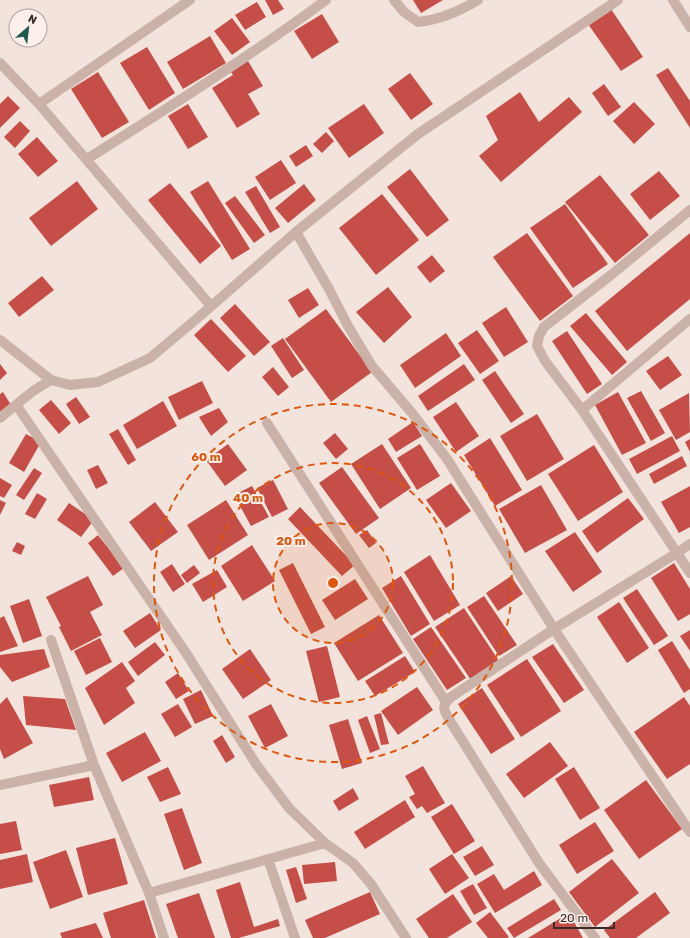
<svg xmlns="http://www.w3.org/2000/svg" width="690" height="938" font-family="Rubik,sans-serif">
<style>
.building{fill:#c54f48}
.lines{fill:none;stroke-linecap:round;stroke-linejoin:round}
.minor{stroke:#cbb2a9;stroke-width:10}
.ring{fill:none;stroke:#df570d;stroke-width:2;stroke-dasharray:7 5}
.centre{fill:#df570d;stroke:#faefea;stroke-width:2}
.ring-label{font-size:12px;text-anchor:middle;font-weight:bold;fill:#df570d;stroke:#faefea;stroke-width:4;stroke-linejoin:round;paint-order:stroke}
</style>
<rect width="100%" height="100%" fill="#f2e4dd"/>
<path class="building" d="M265,0H278L284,9L273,15Z
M413,0H443L421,13Z
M257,2L266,17L245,30L235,15Z
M611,9L643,57L621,71L588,24Z
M322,14L339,42L312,59L294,31Z
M232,18L250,42L232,55L214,31Z
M210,36L226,63L183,89L167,62Z
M147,47L175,93L149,110L120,63Z
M248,61L263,86L248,94L260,114L237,128L212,88L233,75L231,72Z
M668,68L690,101V128L656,75Z
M98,72L129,122L102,138L71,89Z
M410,73L433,104L411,120L388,89Z
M604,84L621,107L608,116L592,93Z
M520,92L539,122L569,97L582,112L501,182L479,156L498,140L486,116Z
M8,96L20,108L0,128V104Z
M634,102L655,124L634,144L613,121Z
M188,104L208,137L188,149L168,116Z
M364,104L384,133L349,158L328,128Z
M20,121L30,131L15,148L4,137Z
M326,132L334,141L322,153L313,144Z
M37,137L58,161L38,177L18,154Z
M306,145L313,156L296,167L289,156Z
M281,160L296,183L270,200L255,177Z
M410,169L449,220L427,237L387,187Z
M659,171L680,196L650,220L630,194Z
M600,175L649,235L615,263L565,202Z
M77,181L98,209L51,246L29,218Z
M208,181L250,249L232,260L190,192Z
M170,183L221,246L200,264L148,200Z
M304,184L316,200L288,223L275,208Z
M256,186L280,227L270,233L245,192Z
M382,194L419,240L376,275L339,228Z
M235,196L265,235L254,243L225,203Z
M565,204L608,264L573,288L530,228Z
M527,233L573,296L540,321L493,257Z
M690,233V299L627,351L595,311Z
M432,255L445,271L430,283L417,267Z
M42,276L54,290L19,317L8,303Z
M388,287L412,317L384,343L356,312Z
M308,288L319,305L299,318L288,300Z
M235,304L270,342L254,356L220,318Z
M506,307L528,342L504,357L482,323Z
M326,309L372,372L331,402L285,339Z
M586,313L627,362L612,375L570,326Z
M211,319L246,356L228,372L194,335Z
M477,330L499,361L480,374L458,343Z
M567,331L602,384L587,394L552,341Z
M446,333L461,356L415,388L400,365Z
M283,338L304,370L292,378L271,346Z
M668,356L682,375L660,390L646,371Z
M0,364L7,373L0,380Z
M464,364L475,380L428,411L418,396Z
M273,367L289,387L278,396L262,377Z
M495,371L524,414L511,423L482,380Z
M202,381L213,403L179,420L168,397Z
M641,391L665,433L651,441L627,398Z
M3,392L11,405L0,412V394Z
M618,392L646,443L622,455L595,405Z
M689,393L690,432L676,440L659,410Z
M76,397L90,417L79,424L66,404Z
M51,400L71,423L59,434L39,410Z
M163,401L177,426L137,449L123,425Z
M456,402L479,436L456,452L433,417Z
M219,408L228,422L211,436L199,417Z
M537,414L564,459L527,481L500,436Z
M413,422L422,436L396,452L388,439Z
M118,429L136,460L128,465L109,434Z
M335,433L348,449L336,459L323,443Z
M26,434L41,442L24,472L9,463Z
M672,436L680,451L637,474L629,459Z
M490,438L522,490L495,506L464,455Z
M690,439V452L685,442Z
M228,444L247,470L225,486L206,460Z
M382,444L411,488L380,509L351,464Z
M420,444L440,476L417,490L397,458Z
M594,445L623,492L578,521L548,474Z
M682,456L687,466L654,484L649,474Z
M98,465L108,483L96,489L87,470Z
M342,467L379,518L356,534L319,483Z
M34,468L42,473L24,500L16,495Z
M0,478L12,485L4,498L0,496Z
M273,480L288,509L272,517L257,488Z
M451,483L471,511L446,528L426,500Z
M541,485L567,530L525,553L499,509Z
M252,486L269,517L251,526L234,495Z
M690,486V527L679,533L661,502Z
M37,493L47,499L35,519L25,514Z
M628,498L644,519L597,553L582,531Z
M0,500L6,503L0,515Z
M226,500L248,535L209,560L187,525Z
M155,502L178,532L151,551L129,522Z
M69,503L94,520L81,537L57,520Z
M300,507L355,565L342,576L288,519Z
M367,530L376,543L369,548L359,535Z
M575,532L602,572L573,592L545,551Z
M98,535L124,568L113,576L88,543Z
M17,542L25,546L21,555L12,551Z
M252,545L275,581L243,601L221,566Z
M430,555L460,605L434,621L404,572Z
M293,563L325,627L311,634L279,570Z
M674,563L690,589V614L678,621L651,578Z
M172,564L185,584L173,592L160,572Z
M194,565L200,573L187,583L181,575Z
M217,570L227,587L203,602L192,584Z
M88,576L103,605L90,612L102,635L71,651L59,627L61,626L46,597Z
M401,576L430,624L411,636L382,588Z
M511,576L523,594L498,611L486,593Z
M355,579L368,599L335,620L322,600Z
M637,589L668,636L654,645L623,598Z
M484,596L517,645L499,656L467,607Z
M29,599L42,636L23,643L10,606Z
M619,602L649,648L627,663L597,617Z
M464,608L499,661L471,680L435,627Z
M150,613L161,630L135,648L123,631Z
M379,615L403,653L358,681L334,643Z
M4,616L18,646L0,652V618Z
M431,627L466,678L447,690L413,639Z
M690,630V651L680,636Z
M100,638L112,662L86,675L74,651Z
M672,641L690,670V689L684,693L658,650Z
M155,642L165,655L138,676L128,662Z
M553,644L584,690L564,703L532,657Z
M327,646L340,697L319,702L306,651Z
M44,649L50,667L12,682L0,667V655Z
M250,649L271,680L243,699L222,669Z
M405,656L415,672L375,696L365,681Z
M527,659L561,711L521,737L487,685Z
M122,662L135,681L126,688L135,703L104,725L85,688Z
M178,673L189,691L176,699L165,682Z
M417,687L433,710L398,735L381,711Z
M482,688L515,739L491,754L458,704Z
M201,690L213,716L195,724L183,699Z
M23,696L65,699L76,730L26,725Z
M7,697L33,743L4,759L0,749V704Z
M684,697L690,706V764L667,779L634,732Z
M178,704L192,727L175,737L161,714Z
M271,704L288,736L265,748L248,716Z
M381,713L389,744L381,745L374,715Z
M367,716L380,749L370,753L358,720Z
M348,719L362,763L342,769L329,725Z
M145,732L161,761L122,782L106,753Z
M222,735L235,757L226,763L213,741Z
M550,742L568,766L524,798L506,774Z
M423,766L445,803L427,813L422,806L417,809L409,797L415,794L405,776Z
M168,767L181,794L160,802L147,777Z
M574,767L600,808L580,820L555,779Z
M89,777L94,800L54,807L49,785Z
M646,780L682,829L639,859L604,810Z
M353,788L359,799L339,811L333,801Z
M405,800L415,817L365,849L354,832Z
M452,804L475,841L454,854L431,817Z
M182,808L202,863L184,870L164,814Z
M16,821L22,850L0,854V824Z
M595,822L614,851L577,874L559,845Z
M115,838L128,884L88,895L76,848Z
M482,846L494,865L475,876L463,857Z
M66,850L83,897L50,909L33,862Z
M27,854L33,882L0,889V860Z
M452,854L469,878L445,894L429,869Z
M612,859L639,893L595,927L569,892Z
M335,862L337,881L304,884L302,865Z
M296,867L307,899L296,903L286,870Z
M534,871L542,885L495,913L477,884L494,874L504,890Z
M240,882L254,927L278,919L280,926L239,938H231L216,890Z
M473,884L487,908L474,915L460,891Z
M370,892L380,914L325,938H313L305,920Z
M655,892L670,913L636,938H610L604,930Z
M199,893L215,938H178L166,904Z
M453,894L472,922L447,938H429L416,919Z
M554,899L561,910L514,938L507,928Z
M144,900L156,938H111L103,913Z
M490,912L509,937L507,938H488L476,923Z
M569,913L583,938H528Z
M96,923L103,938H62L60,933Z"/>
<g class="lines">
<path class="minor" d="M394,0L404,12L418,22C439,20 460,11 478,0
M673,0L690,27
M0,63L39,104L211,306
M39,104L190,0
M87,159C168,108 249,57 326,0
M690,210L611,275L544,327L539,336L537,346L545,361L582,410L677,553L690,544
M296,232L329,289L348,326L372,366L412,413L447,459L554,629L690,832
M0,340L51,380L70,385L98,382L150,358L200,316L296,232L418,134L618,0
M17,406L186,653L256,764L289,808L325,843L353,863L371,884L406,938
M582,410L690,319
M0,418L33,391L51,380
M267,423L446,702
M51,640L94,765L149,893L325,843
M0,785L94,765
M268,859L295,938
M149,893L164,938
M595,938L539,863L450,721C443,709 441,707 451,697L554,629L677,553L690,573"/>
</g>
<circle cx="333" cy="583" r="60" fill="#df570d" fill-opacity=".12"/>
<g class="ring">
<circle cx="333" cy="583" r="60"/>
<circle cx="333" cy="583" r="120"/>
<circle cx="333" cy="583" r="179"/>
</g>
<circle cx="333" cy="583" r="6" class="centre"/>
<g class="ring-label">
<text x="206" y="461">60 m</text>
<text x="248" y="502">40 m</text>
<text x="291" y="545">20 m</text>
</g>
<g transform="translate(28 28) rotate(28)"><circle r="19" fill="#faefea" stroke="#aca19d"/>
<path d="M0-3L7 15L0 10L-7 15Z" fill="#1e5952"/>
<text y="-6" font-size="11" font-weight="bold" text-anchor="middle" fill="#382b29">N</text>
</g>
<path d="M554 922v6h60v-6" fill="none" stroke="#382b29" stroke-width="2"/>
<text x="560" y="922" font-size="12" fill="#382b29" stroke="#faefea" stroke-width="3" paint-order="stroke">20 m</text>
</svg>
